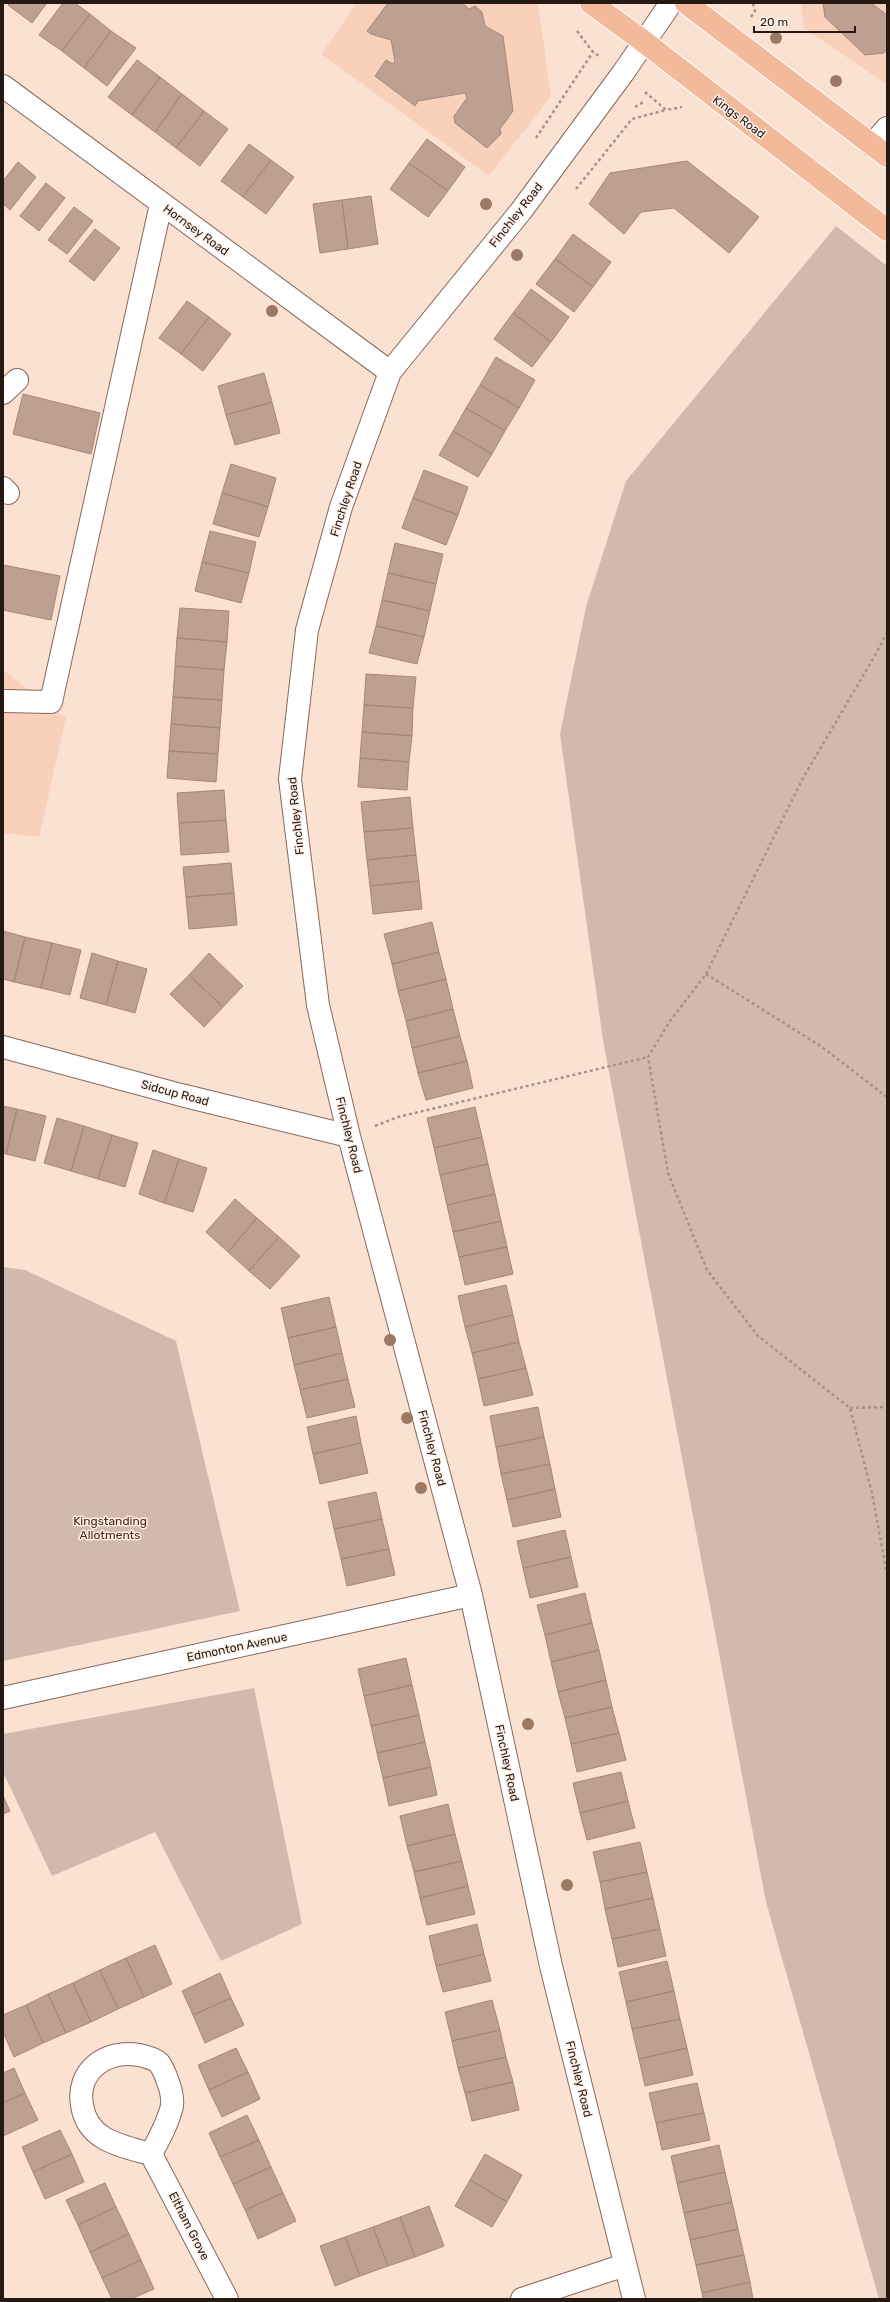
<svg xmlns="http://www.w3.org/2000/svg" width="890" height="2302" font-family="Rubik,sans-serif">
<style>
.built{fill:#f9d1bb}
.green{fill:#d1b9ad}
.building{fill:#bda091;stroke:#a68777}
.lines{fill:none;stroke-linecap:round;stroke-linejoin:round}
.minor-casing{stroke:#86695a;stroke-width:24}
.major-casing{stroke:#fff;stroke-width:24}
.path{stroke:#a69287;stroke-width:2.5;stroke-dasharray:3 3;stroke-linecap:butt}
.minor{stroke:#fff;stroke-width:22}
.major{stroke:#f2ba9a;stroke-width:22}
.tree{fill:#9b7964}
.labels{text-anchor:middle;stroke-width:3;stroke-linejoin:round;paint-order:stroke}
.street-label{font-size:12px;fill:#251a13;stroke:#fef1ea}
.park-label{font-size:12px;fill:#4c240a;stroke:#fef1ea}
</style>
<rect width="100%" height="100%" fill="#fbe1d2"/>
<path class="built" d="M357,3H538L551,96L489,176L321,54Z
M801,3H887L886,84L804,28Z
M3,670L66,718L39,837L3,833Z"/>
<path class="green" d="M836,226L887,266V2299H879L766,1902L603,1040L560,734L586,607L626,481Z
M3,1267L25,1270L176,1341L240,1611L3,1661Z
M254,1688L302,1924L221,1961L155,1832L52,1876L3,1772V1734Z"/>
<path class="building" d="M10,3H47L32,23L8,5Z
M63,3H75L90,14L62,51L39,35Z
M388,3H462L469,9L475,6L482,12L485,26L503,36L513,111L500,129L501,134L487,148L455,123L454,116L467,98L465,93L418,101L415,106L375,76L386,60L393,64L395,61L391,40L371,34L367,31Z
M823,3H871L887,15V48L884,53L865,55L825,17Z
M90,14L111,31L84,68L62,51Z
M111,31L136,48L107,86L84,68Z
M137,60L160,77L132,115L108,97Z
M160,77L182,94L155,132L132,115Z
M182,94L204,111L176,148L155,132Z
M204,111L228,129L200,166L176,148Z
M427,139L465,167L448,191L409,163Z
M249,144L271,160L243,197L221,181Z
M271,160L294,177L266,214L243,197Z
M687,161L759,217L729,253L674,208L641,212L624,234L589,204L610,173Z
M18,162L36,177L10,210L3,204V181Z
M409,163L448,191L428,217L390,189Z
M46,183L65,198L39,231L20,216Z
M371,196L378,244L348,249L342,200Z
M342,200L348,249L320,253L313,204Z
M74,207L93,221L67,254L48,240Z
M95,229L120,248L94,281L69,261Z
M573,234L611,262L593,287L555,259Z
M555,259L593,287L574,312L536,284Z
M531,289L569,317L551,342L513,313Z
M187,301L209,317L181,354L159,338Z
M513,313L551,342L532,367L494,339Z
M209,317L231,334L203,371L181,354Z
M496,357L535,380L519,408L480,385Z
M264,373L272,402L226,415L218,386Z
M480,385L519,408L505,431L466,408Z
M23,394L100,413L91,454L13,434Z
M272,402L280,433L235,445L226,415Z
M466,408L505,431L492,454L453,431Z
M453,431L492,454L478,477L439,455Z
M231,464L276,478L268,507L222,493Z
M424,470L468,487L458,515L413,498Z
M222,493L268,507L259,537L213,524Z
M413,498L458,515L446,545L402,528Z
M210,531L256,542L249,573L202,562Z
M395,543L443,554L436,584L388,573Z
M202,562L249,573L241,603L195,591Z
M3,565L60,576L51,620L3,610Z
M388,573L436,584L430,611L382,600Z
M382,600L430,611L424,637L376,626Z
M180,608L229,611L227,642L177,638Z
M376,626L424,637L417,664L369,653Z
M177,638L227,642L224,670L175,666Z
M175,666L224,670L222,700L173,697Z
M366,674L416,677L413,708L364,705Z
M173,697L222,700L220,728L171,724Z
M364,705L413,708L412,736L362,732Z
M171,724L220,728L218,754L169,751Z
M362,732L412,736L409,762L360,758Z
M169,751L218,754L216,782L167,778Z
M360,758L409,762L407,790L358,787Z
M224,790L226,820L179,823L177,793Z
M410,797L413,828L364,832L361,802Z
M226,820L229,852L181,855L179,823Z
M413,828L416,855L367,860L364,832Z
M416,855L419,881L370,886L367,860Z
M231,863L234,893L186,897L183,867Z
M419,881L422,909L373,914L370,886Z
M234,893L237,925L189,929L186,897Z
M432,922L439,952L392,964L384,934Z
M3,931L25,937L14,982L3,979Z
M25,937L52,943L41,988L14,982Z
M52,943L81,950L70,995L41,988Z
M439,952L446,979L398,991L392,964Z
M92,953L118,961L106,1005L80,998Z
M209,953L243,986L223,1007L189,975Z
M118,961L147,969L135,1013L106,1005Z
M189,975L223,1007L204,1027L170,994Z
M446,979L453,1009L406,1021L398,991Z
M453,1009L460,1036L412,1048L406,1021Z
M460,1036L467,1061L418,1073L412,1048Z
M467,1061L473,1088L426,1100L418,1073Z
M3,1106L17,1109L6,1154L3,1153Z
M475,1107L482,1137L434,1148L427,1118Z
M17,1109L46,1116L35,1161L6,1154Z
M57,1118L84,1126L71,1171L44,1163Z
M84,1126L112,1135L98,1179L71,1171Z
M112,1135L138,1143L125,1187L98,1179Z
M482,1137L488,1164L440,1175L434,1148Z
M153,1150L179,1159L164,1203L139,1194Z
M179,1159L207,1168L193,1212L164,1203Z
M488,1164L495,1194L447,1205L440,1175Z
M495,1194L501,1221L453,1232L447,1205Z
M235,1199L257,1218L228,1252L206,1232Z
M257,1218L279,1237L249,1271L228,1252Z
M501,1221L507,1247L459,1257L453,1232Z
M279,1237L300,1256L270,1289L249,1271Z
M507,1247L513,1274L465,1285L459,1257Z
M506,1285L513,1315L465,1327L458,1296Z
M329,1297L336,1327L288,1338L281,1308Z
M513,1315L519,1342L472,1353L465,1327Z
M336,1327L342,1353L294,1365L288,1338Z
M519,1342L526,1368L478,1379L472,1353Z
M342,1353L348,1379L300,1390L294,1365Z
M526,1368L533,1395L484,1406L478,1379Z
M348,1379L355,1407L307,1418L300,1390Z
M538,1407L544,1437L496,1447L490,1416Z
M356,1416L361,1443L313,1454L307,1427Z
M544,1437L550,1464L501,1474L496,1447Z
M361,1443L368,1473L320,1484L313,1454Z
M550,1464L555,1489L507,1500L501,1474Z
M555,1489L561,1517L513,1527L507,1500Z
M376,1492L382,1519L334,1529L328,1502Z
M382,1519L389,1549L341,1559L334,1529Z
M565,1530L571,1557L523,1568L517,1541Z
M389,1549L395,1575L347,1586L341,1559Z
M571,1557L578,1587L530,1598L523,1568Z
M585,1593L592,1623L545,1635L537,1605Z
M592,1623L599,1650L551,1662L545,1635Z
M599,1650L606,1680L558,1692L551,1662Z
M406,1658L412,1685L364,1696L358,1669Z
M606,1680L612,1707L565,1718L558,1692Z
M412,1685L419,1715L371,1726L364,1696Z
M612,1707L619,1733L571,1744L565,1718Z
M419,1715L425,1742L377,1753L371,1726Z
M619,1733L626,1760L577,1772L571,1744Z
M425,1742L431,1767L383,1778L377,1753Z
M431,1767L437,1795L389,1806L383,1778Z
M621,1772L628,1801L580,1813L573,1783Z
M3,1796L10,1811L3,1814Z
M628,1801L635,1828L587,1840L580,1813Z
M448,1804L455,1834L407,1846L400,1816Z
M455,1834L462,1861L414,1872L407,1846Z
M640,1842L647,1872L600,1882L593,1852Z
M462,1861L468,1886L420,1898L414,1872Z
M647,1872L653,1898L605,1909L600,1882Z
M468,1886L475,1914L427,1925L420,1898Z
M653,1898L660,1929L612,1939L605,1909Z
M477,1924L484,1954L436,1966L429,1936Z
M660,1929L666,1956L618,1967L612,1939Z
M155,1945L172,1984L144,1997L126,1958Z
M484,1954L491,1981L443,1992L436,1966Z
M126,1958L144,1997L118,2009L100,1970Z
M667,1961L674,1991L626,2002L619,1972Z
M100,1970L118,2009L91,2022L73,1983Z
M220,1973L231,1998L193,2015L182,1991Z
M73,1983L91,2022L66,2033L48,1994Z
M674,1991L680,2019L632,2029L626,2002Z
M48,1994L66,2033L43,2043L26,2005Z
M231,1998L244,2025L205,2043L193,2015Z
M492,2000L500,2030L452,2041L445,2012Z
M26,2005L43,2043L14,2057L3,2032V2015Z
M680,2019L687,2048L639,2059L632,2029Z
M500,2030L506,2057L458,2068L452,2041Z
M236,2048L248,2072L209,2090L198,2065Z
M687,2048L693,2075L645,2086L639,2059Z
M506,2057L513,2082L465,2093L458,2068Z
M14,2068L25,2093L3,2103V2073Z
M248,2072L260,2099L222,2117L209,2090Z
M513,2082L519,2110L472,2121L465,2093Z
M697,2083L704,2113L656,2123L649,2093Z
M25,2093L38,2120L3,2136V2103Z
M704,2113L710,2140L662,2150L656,2123Z
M247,2115L259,2140L220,2157L209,2133Z
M60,2130L72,2154L33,2172L22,2147Z
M259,2140L271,2167L233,2184L220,2157Z
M719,2145L725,2172L677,2183L671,2156Z
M72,2154L84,2182L45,2199L33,2172Z
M485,2154L522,2175L507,2202L470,2180Z
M271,2167L283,2193L245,2210L233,2184Z
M725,2172L732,2202L684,2213L677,2183Z
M470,2180L507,2202L492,2227L455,2206Z
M105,2183L116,2207L78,2225L66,2200Z
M283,2193L296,2221L258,2239L245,2210Z
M732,2202L738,2229L690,2240L684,2213Z
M429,2206L444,2246L415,2257L400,2217Z
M116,2207L129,2234L90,2252L78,2225Z
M400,2217L415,2257L388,2266L373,2227Z
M373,2227L388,2266L360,2276L345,2237Z
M738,2229L744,2255L696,2265L690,2240Z
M129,2234L141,2260L102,2278L90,2252Z
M345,2237L360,2276L335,2286L320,2246Z
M744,2255L750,2282L702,2293L696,2265Z
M141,2260L154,2289L131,2299H112L102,2278Z
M750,2282L753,2299H703L702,2293Z"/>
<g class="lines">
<defs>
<path id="minor" d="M3,86L390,372
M872,145L887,128
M3,393L17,380
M3,488L8,493
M3,701L51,702L161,204
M3,1047L181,1095L349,1136
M3,1698L471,1595
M151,2154C159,2139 168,2123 172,2106C173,2098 171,2090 168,2082C166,2076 163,2068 159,2063C155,2059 144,2056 139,2055C106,2049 76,2071 82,2105C87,2141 122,2146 151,2154L227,2299
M522,2299L625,2265
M634,2299L551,1966L471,1595L349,1136L318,1005L290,779L307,630L341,507L390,372L521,211L623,73L671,3"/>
<path id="major" d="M591,3L643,41L887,230
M686,3L887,156"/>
</defs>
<use href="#minor" class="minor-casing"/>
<use href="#major" class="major-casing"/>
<path class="path" d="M751,17L755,11L753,3
M577,31L593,52L600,57
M645,92L666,110L682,107
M635,107L645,101
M536,138L593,52
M576,189L632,119L666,110
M887,632L877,652L803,778L706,974L670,1021L648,1057L668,1173L707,1270L758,1336L850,1408L872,1493L887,1575
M706,974L822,1047L887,1097
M375,1126L398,1117L648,1057
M850,1408L887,1407"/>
<use href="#minor" class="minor"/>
<use href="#major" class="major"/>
</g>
<g class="tree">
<circle cx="776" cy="38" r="6"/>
<circle cx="836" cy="81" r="6"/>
<circle cx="486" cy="204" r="6"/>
<circle cx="517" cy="255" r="6"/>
<circle cx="272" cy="311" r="6"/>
<circle cx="390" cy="1340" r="6"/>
<circle cx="407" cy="1418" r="6"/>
<circle cx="421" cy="1488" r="6"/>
<circle cx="528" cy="1724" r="6"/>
<circle cx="567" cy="1885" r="6"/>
</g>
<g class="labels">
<g class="street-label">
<text transform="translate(739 117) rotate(37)" y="4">Kings Road</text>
<text transform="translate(516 215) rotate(-52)" y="4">Finchley Road</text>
<text transform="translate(196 230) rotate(36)" y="4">Hornsey Road</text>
<text transform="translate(346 499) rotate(-72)" y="4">Finchley Road</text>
<text transform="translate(296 816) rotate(-96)" y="4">Finchley Road</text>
<text transform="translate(175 1093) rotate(15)" y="4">Sidcup Road</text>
<text transform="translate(349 1135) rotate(76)" y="4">Finchley Road</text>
<text transform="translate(432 1448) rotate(75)" y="4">Finchley Road</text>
<text transform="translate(237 1647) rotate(-12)" y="4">Edmonton Avenue</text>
<text transform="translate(507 1763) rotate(78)" y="4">Finchley Road</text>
<text transform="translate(579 2079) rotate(76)" y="4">Finchley Road</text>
<text transform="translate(189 2226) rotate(63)" y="4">Eltham Grove</text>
</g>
<g class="park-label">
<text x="110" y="1525">Kingstanding<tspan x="110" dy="14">Allotments</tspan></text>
</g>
</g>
<rect width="890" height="2302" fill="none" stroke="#251a13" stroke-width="8"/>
<path d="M754 26v6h101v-6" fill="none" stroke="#251a13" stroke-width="2"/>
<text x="760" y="26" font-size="12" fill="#251a13" stroke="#fef1ea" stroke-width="3" paint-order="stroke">20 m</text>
</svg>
